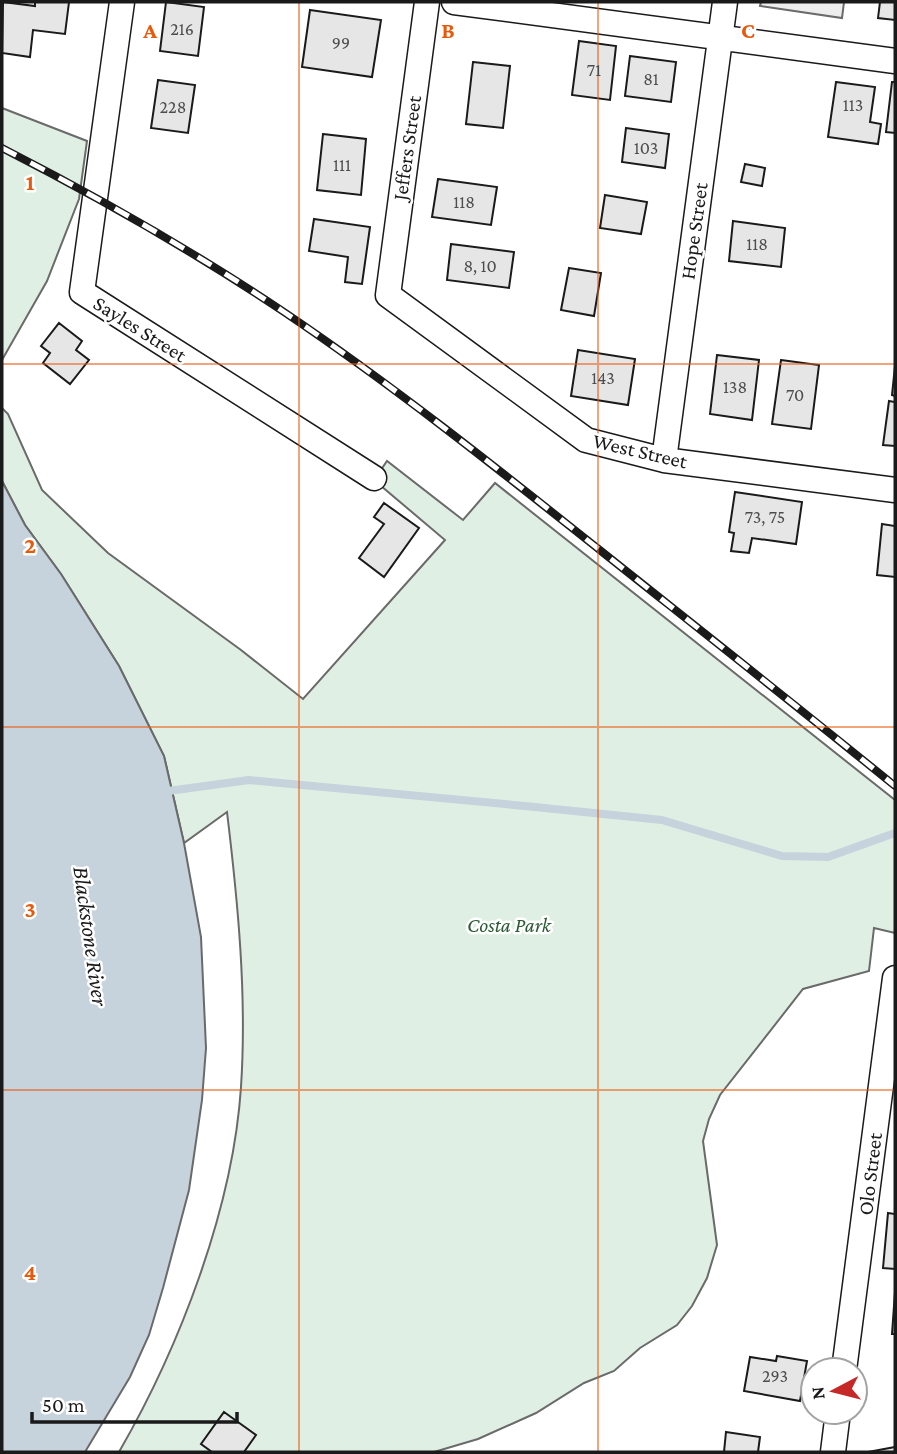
<svg xmlns="http://www.w3.org/2000/svg" width="897" height="1454" font-family="'Crimson Pro',serif">
<style>
.green{fill:#e0efe3;stroke:#6a6a6a;stroke-width:2}
.parking{fill:#ededed;stroke:#6a6a6a;stroke-width:2}
.water{fill:#c6d2dc;stroke:#6a6a6a;stroke-width:2}
.lines{fill:none;stroke-linecap:round;stroke-linejoin:round}
.stream{stroke:#c6d2dc;stroke-width:8}
.building{fill:#e6e6e6;stroke:#1a1a1a;stroke-width:2}
.street-casing{stroke:#1a1a1a;stroke-width:27}
.street{stroke:#fff;stroke-width:24}
.rail-casing{stroke:#1a1a1a;stroke-width:8}
.rail{stroke:#fff;stroke-width:5;stroke-dasharray:16;stroke-linecap:butt}
.grid{fill:none;stroke:#e8590c;stroke-width:2;stroke-opacity:0.55}
.labels{text-anchor:middle;stroke-width:5;stroke-linejoin:round;paint-order:stroke}
.number-label{font-size:18px;fill:#4d4d4d}
.street-label{font-size:21px;fill:#1a1a1a;stroke:#fff}
.park-label{font-size:21px;font-style:italic;fill:#2b5a34;stroke:#fff}
.water-label{font-size:23px;font-style:italic;fill:#1a1a1a;stroke:#fff}
.grid-label{font-size:23px;text-anchor:middle;font-weight:bold;fill:#e8590c;stroke:#fff;stroke-width:5;stroke-linejoin:round;paint-order:stroke}
</style>
<rect width="100%" height="100%" fill="#fff"/>
<path class="green" d="M2,108L87,141L79,199L47,281L2,360Z
M2,408L8,414L42,490L108,553L241,650L303,699L445,540L374,480L387,461L463,520L495,483L895,800V933L874,928L869,971L803,989L720,1095L709,1119L703,1141L717,1245L707,1278L692,1306L677,1325L640,1348L614,1371L584,1383L536,1413L478,1439L434,1452H119C179,1348 233,1209 241,1087C247,996 238,903 227,812L184,843L164,756L119,666L61,574L25,525L2,481Z"/>
<path class="parking" d="M761,2H844L842,18L760,6Z"/>
<path class="water" d="M2,481L25,525L61,574L119,666L164,756L184,843L201,937L206,1048L202,1100L189,1190L163,1288L149,1335L130,1377L85,1452H2Z"/>
<g class="lines">
<path class="stream" d="M161,792L249,780L525,806L662,820L782,856L828,857L895,833"/>
</g>
<path class="building" d="M3,2L35,6V2H69L65,34L33,30L30,57L2,53Z
M166,2L204,7L198,56L160,51Z
M880,2H895V20L878,18Z
M310,10L381,20L372,77L302,67Z
M579,41L616,46L610,100L572,95Z
M630,56L676,62L671,102L625,96Z
M473,62L510,66L503,128L466,124Z
M158,80L195,85L188,133L151,128Z
M836,82L875,87L870,122L881,124L878,144L828,137Z
M892,82H895V133L886,132Z
M626,128L669,134L665,168L622,162Z
M323,134L366,139L361,195L317,190Z
M745,164L765,168L762,186L741,182Z
M438,179L497,187L491,225L432,217Z
M605,195L647,202L641,234L600,228Z
M314,219L370,227L362,284L345,282L348,257L309,251Z
M733,221L785,228L781,267L729,261Z
M451,244L514,252L509,288L447,280Z
M569,268L601,273L594,316L561,310Z
M59,323L82,341L76,350L89,360L70,384L43,363L50,353L41,346Z
M578,350L635,359L628,405L571,396Z
M717,355L759,360L752,420L710,414Z
M781,360L819,365L811,429L772,424Z
M895,366V396L892,395Z
M889,401L895,402V446L883,445Z
M735,492L802,502L796,544L752,538L749,553L731,551L734,533L729,532Z
M384,503L419,528L384,577L359,558L384,524L374,517Z
M882,524L895,526V577L877,575Z
M888,1213L895,1214V1269L883,1268Z
M895,1292V1334H892Z
M777,1356L807,1361L800,1401L744,1391L750,1357L776,1361Z
M224,1412L256,1435L244,1452H212L201,1444Z
M726,1432L760,1437L758,1452H724Z
M895,1447V1452H868Z"/>
<g class="lines">
<defs>
<path id="street" d="M122,2L82,292L374,478
M427,2L388,295L586,440L664,460L895,490
M454,2L895,61
M664,460L725,2
M844,1370L895,978
M833,1452L838,1412"/>
</defs>
<use href="#street" class="street-casing"/>
<use href="#street" class="street"/>
<defs>
<path id="rail" d="M2,148C98,197 193,251 284,312C394,386 498,469 601,551C699,629 798,707 895,786"/>
</defs>
<use href="#rail" class="rail-casing"/>
<use href="#rail" class="rail"/>
</g>
<path class="grid" d="M299,2V1452M598,2V1452M2,364H895M2,727H895M2,1090H895"/>
<g class="labels">
<g class="number-label">
<text x="182" y="35">216</text>
<text x="341" y="49">99</text>
<text x="594" y="76">71</text>
<text x="651" y="85">81</text>
<text x="853" y="111">113</text>
<text x="173" y="113">228</text>
<text x="646" y="154">103</text>
<text x="342" y="171">111</text>
<text x="464" y="208">118</text>
<text x="757" y="250">118</text>
<text x="480" y="272">8, 10</text>
<text x="603" y="384">143</text>
<text x="735" y="393">138</text>
<text x="795" y="401">70</text>
<text x="765" y="523">73, 75</text>
<text x="775" y="1382">293</text>
</g>
<g class="street-label">
<text transform="translate(407 148) rotate(-82)" y="7">Jeffers Street</text>
<text transform="translate(694 231) rotate(-82)" y="7">Hope Street</text>
<text transform="translate(140 329) rotate(32)" y="7">Sayles Street</text>
<text transform="translate(640 451) rotate(13)" y="7">West Street</text>
<text transform="translate(870 1174) rotate(-83)" y="7">Olo Street</text>
</g>
<g class="park-label">
<text x="509" y="932">Costa Park</text>
</g>
<g class="water-label">
<text transform="translate(91 936) rotate(82)" y="8">Blackstone River</text>
</g>
</g>
<g class="grid-label">
<text x="150" y="38">A</text>
<text x="448" y="38">B</text>
<text x="748" y="38">C</text>
<text x="30" y="190">1</text>
<text x="30" y="553">2</text>
<text x="30" y="917">3</text>
<text x="30" y="1280">4</text>
</g>
<rect width="897" height="1454" fill="none" stroke="#1a1a1a" stroke-width="7"/>
<g transform="translate(834 1391) rotate(263)"><circle r="33" fill="#ffffff" stroke="#a3a3a3" stroke-width="2"/>
<path d="M0-5L12 26L0 18L-12 26Z" fill="#c62828"/>
<text y="-10" font-size="19" font-weight="bold" text-anchor="middle" fill="#1a1a1a">N</text>
</g>
<path d="M32 1412v10h205v-10" fill="none" stroke="#1a1a1a" stroke-width="3.5"/>
<text x="42" y="1412" font-size="21" fill="#1a1a1a" stroke="#ffffff" stroke-width="5" paint-order="stroke">50 m</text>
</svg>
